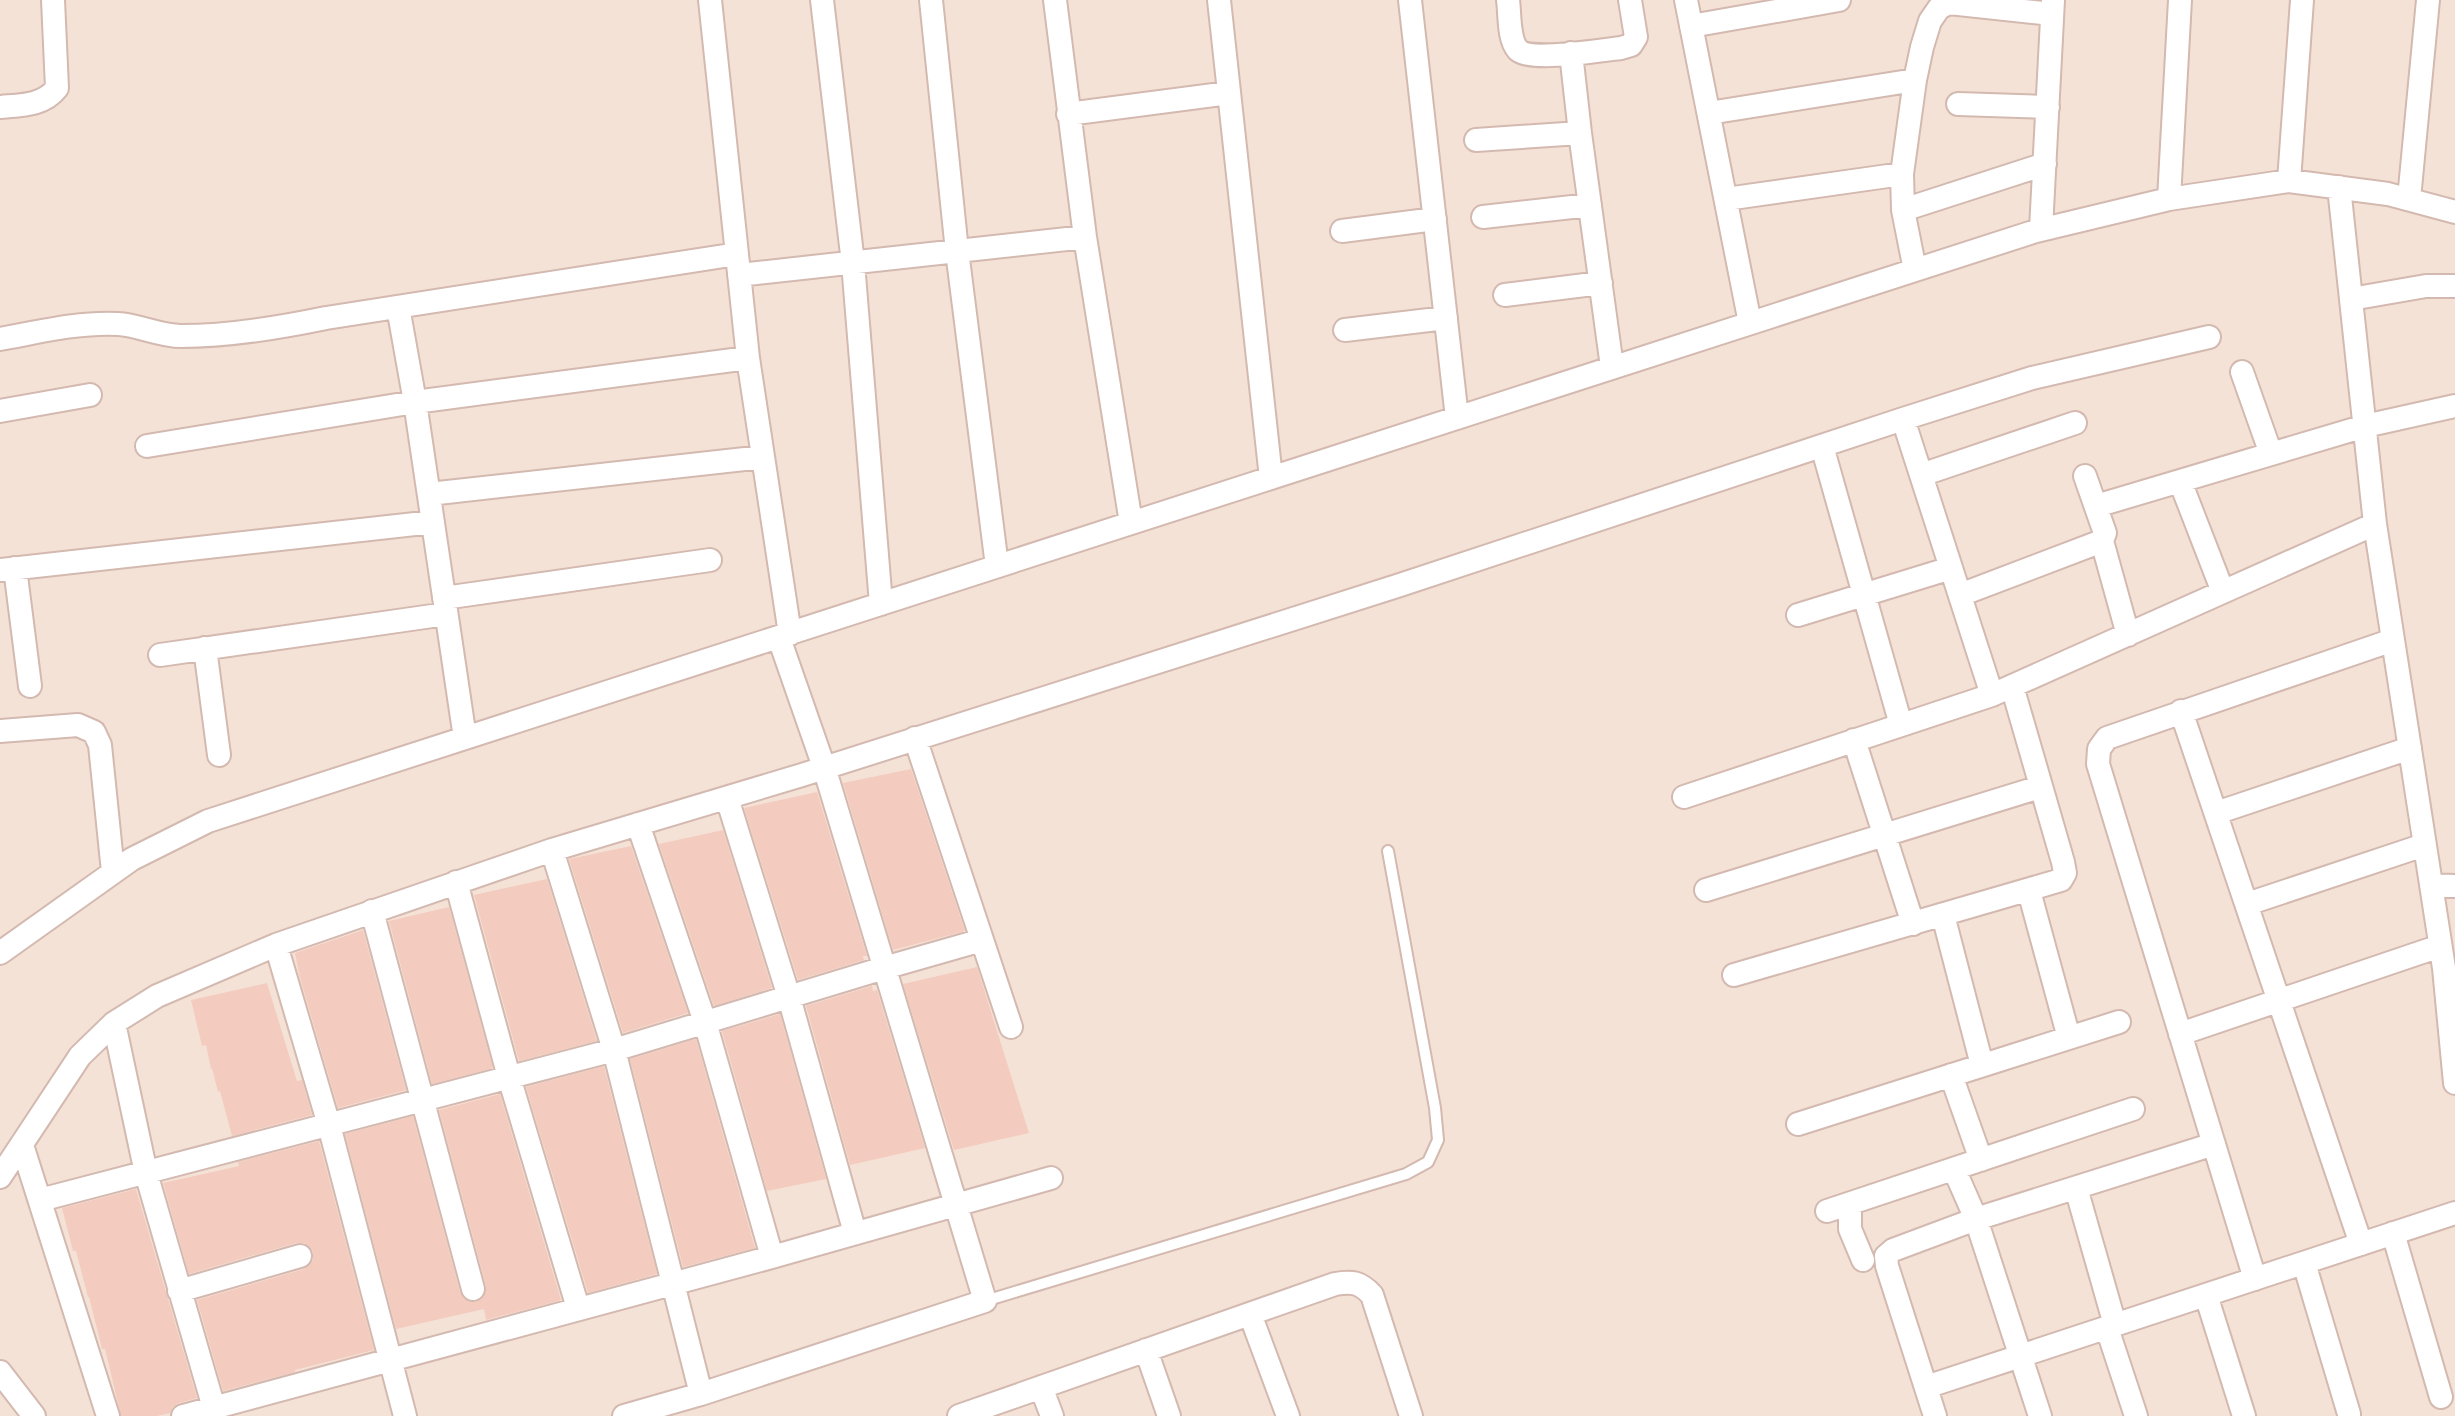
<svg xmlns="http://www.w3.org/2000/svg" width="2455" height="1416" font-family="Manrope,sans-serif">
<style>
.residential{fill:#f5e2d6}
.building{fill:#f4cbbf}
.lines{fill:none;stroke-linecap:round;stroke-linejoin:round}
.service-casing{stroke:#d3b9b0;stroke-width:14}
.minor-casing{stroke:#d3b9b0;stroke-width:26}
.service{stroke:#fff;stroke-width:10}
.minor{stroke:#fff;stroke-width:22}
</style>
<rect width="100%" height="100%" fill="#fdf2e8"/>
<path class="residential" d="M0,0H2455V1416H0Z"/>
<path class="building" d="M911,769L965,931L893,950L843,783Z
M817,792L867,956H863L864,960L798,980L744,808Z
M723,830L772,988L714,1006L659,844Z
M631,846L688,1013L623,1033L569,859Z
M547,879L597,1041L519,1061L474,895Z
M449,907L493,1068L432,1084L389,921Z
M363,930L406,1090L338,1108L300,978L295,953Z
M977,967L1029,1133L954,1150L903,984Z
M267,983L297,1081L302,1080L312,1115L232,1136L220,1091L218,1092L212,1068L211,1069L206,1045L202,1046L191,1000Z
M872,986L873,991L877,990L925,1148L850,1165L806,1006Z
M780,1014L826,1179L767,1191L722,1031Z
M696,1039L755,1248L683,1267L630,1059Z
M604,1066L657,1274L588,1293L526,1087Z
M500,1094L561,1300L486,1320L484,1309L396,1329L345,1134L413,1116L460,1292L464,1299L476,1302L483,1298L486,1286L439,1110Z
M319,1141L374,1350L295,1370V1372L223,1391L197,1300L304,1269L313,1260V1252L304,1243H296L189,1274L163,1183L239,1166L238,1162Z
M136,1189L197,1398L179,1403L173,1407L170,1413L157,1416H121L105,1349H102L89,1297H88L76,1251H73L62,1208Z"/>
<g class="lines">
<defs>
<path id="service" d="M985,1301L1406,1174L1428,1162L1438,1140L1435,1108L1388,851"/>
<path id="minor" d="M710,0L748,358L790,634
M822,0L853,263L881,604
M931,0L957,251L997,566
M1055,0L1085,237L1131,523
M1219,0L1271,478
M1410,0L1457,418
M1508,0C1510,14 1508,39 1518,50C1530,62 1603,50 1621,48L1631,45L1636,37L1630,0
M1686,0L1750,323
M1691,26L1839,0
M1571,53L1580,133L1612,367
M1958,104L2048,107
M0,107C21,105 43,106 57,88L53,0
M1709,113L1915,80
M1068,114L1229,93
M1476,140L1580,133
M2289,181L2302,0
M2339,187L2375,524L2444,968L2455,1083
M1726,199L1902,174
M2169,199L2180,0
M2409,199L2428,0
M1903,210L2045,164
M1483,217L1590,205
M2041,229L2053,0
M1342,231L1435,219
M1915,270L1903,210L1902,174L1915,80L1922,47L1930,21L1939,8L1949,3L2052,14
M739,275L1085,237
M1505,295L1601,283
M2351,299L2426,286H2455
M398,307L415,402L465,738
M1345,330L1446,318
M0,339C39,332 78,322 118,324C139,325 159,336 181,336C230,336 278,328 326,318L737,254
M2242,372L2271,454
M0,411L90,395
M1903,419L1992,695
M147,446L415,402L748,358
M1822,446L1901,725
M1921,475L2075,423
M2180,481L2223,592
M429,494L763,457
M2096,506L2365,426L2455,406
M2102,541L2128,635
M15,568L30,686
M0,570L433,522
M1960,595L2102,541L2105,533L2085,476
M444,598L710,560
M1798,615L1951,568
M205,648L219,755
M160,655L446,614
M2181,711L2361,1244
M0,731L78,725L94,732L100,745L113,872
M915,738L1011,1027
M1854,740L1913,924
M1684,797L1992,695L2375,524
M727,798L789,997L855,1233
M2216,813L2410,748
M638,824L705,1022L772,1257
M552,850L614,1050L701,1394
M456,882L509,1077L578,1308
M2431,885L2455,886
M1706,890L2040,787
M2029,891L2069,1038
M2247,904L2424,845
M372,911L473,1289
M1943,915L1982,1065
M276,945L329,1125L405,1416
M0,953L132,859L208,821L2036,231L2169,199L2289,181L2388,194L2455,212
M1734,975L2061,880L2065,873L2063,862L2012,686
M114,1023L146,1173L214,1408
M2180,1034L2440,946
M1951,1075L1981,1160
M1798,1124L2119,1022
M22,1145L108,1416
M1954,1169L1976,1219L2040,1416
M0,1177L80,1056L114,1023L157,996L276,945L552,850L802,775L1397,586L1903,419L2032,378L2209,337
M2076,1188L2115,1325
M40,1200L614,1050L884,968L982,940
M1850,1204V1229L1863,1260
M1827,1211L2133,1109
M2393,1233L2441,1397
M2304,1263L2349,1414
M2255,1279L2098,764L2099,749L2107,738L2393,640
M179,1291L300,1256
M2206,1295L2244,1416
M1250,1314L1288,1416
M2107,1328L2136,1416
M1146,1350L1169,1416
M0,1372L34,1416
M1041,1387L1052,1416
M1926,1387L2455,1213
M183,1416L772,1257L1051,1178
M624,1416L701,1394L985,1301L824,767L779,638
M959,1416L1335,1284C1352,1281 1360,1282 1372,1295L1411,1416
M1935,1416L1887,1266L1886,1256L1893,1250L1976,1219L2214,1144"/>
</defs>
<use href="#service" class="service-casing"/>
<use href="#minor" class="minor-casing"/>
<use href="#service" class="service"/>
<use href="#minor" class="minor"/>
</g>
</svg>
